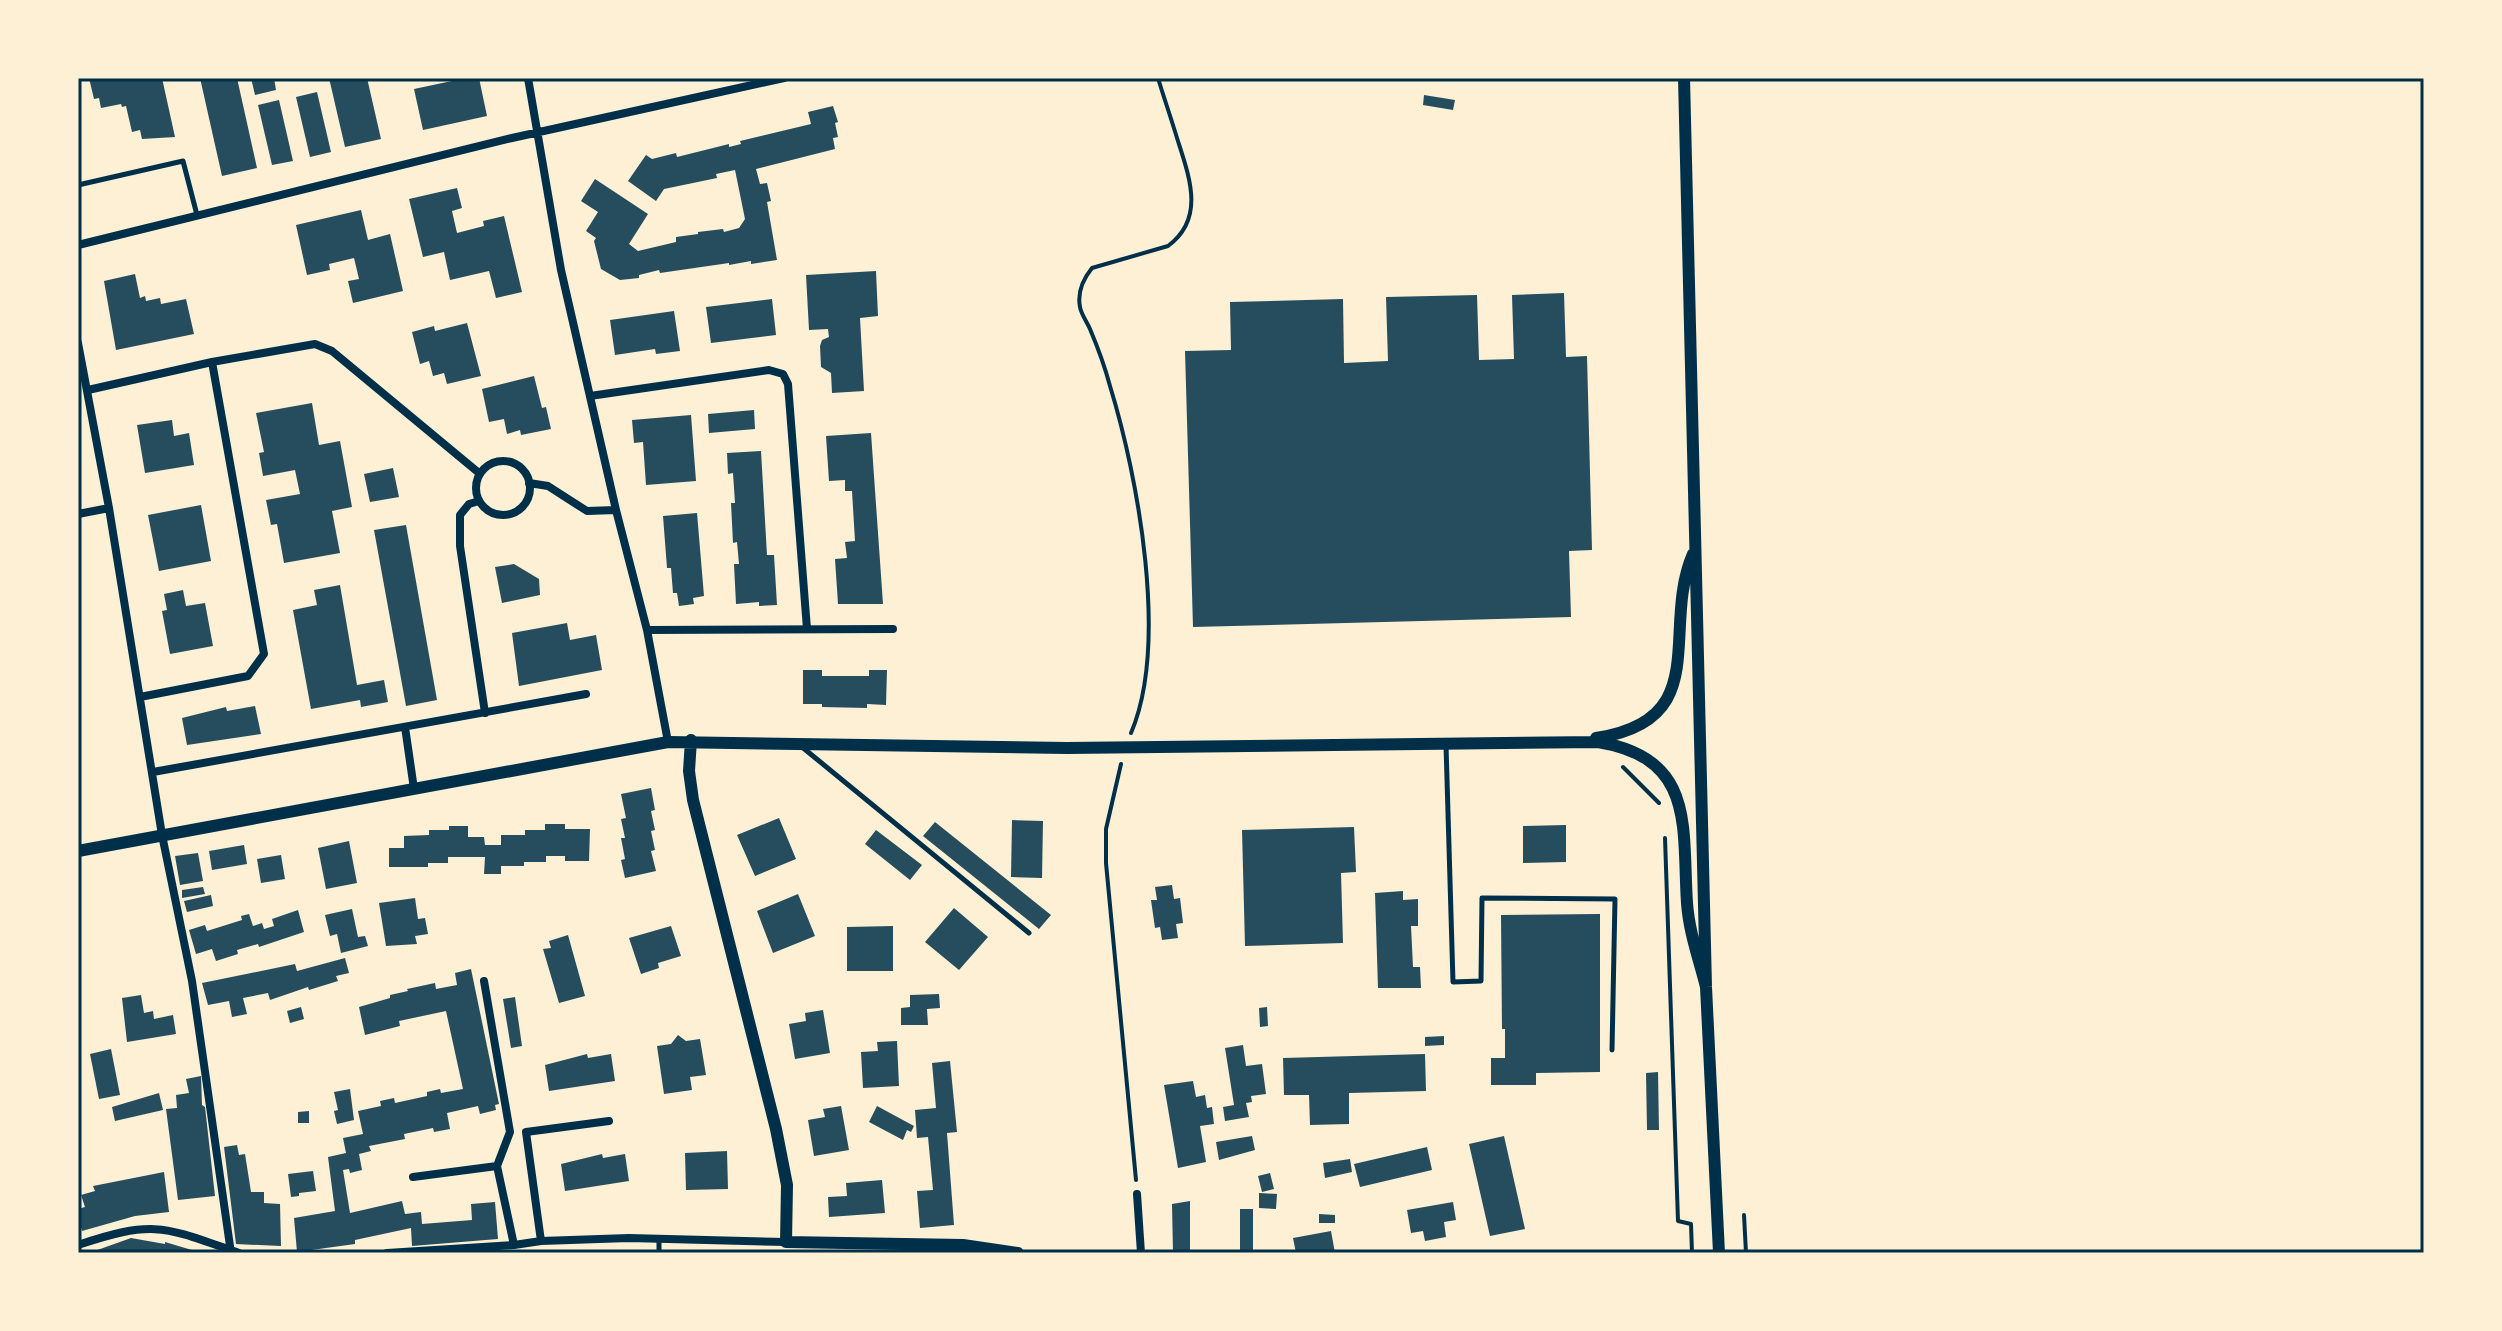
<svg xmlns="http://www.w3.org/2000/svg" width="2502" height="1331" font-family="Quicksand,sans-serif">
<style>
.building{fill:#264d5e}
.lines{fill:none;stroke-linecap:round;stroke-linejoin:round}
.path{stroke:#003049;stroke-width:4}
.service{stroke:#003049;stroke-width:5}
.minor{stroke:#003049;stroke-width:8}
.tertiary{stroke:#003049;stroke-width:12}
.neatline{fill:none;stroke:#003049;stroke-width:3}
</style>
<rect width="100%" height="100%" fill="#fdf0d5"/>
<path class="building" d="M89,78H162L175,137L142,139L140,130L132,132L126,106L122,107L121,104L101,108L99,98L94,99Z
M200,78H237L257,168L222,176Z
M251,78H274L276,90L255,95Z
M329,78H367L381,139L345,147Z
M466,78H479L487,116L423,130L414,89Z
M317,92L331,152L310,157L296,97Z
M1424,95L1455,100L1453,110L1423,105Z
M279,100L293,161L272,165L258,105Z
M833,106L838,122L835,123L838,137L833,138L835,149L756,169L760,184L767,183L771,201L767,202L777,260L751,264V261L729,265V263L660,273L659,270L639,275V278L620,280L601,269L594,241L596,238L586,231L598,212L581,201L595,179L648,214L629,244L638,251L676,242V237L698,234V232L723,229L724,232L739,228L745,219L735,170L716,174L717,178L664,189L656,201L628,181L646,155L652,159L676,153L677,157L729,144V147L741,144L740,141L811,124L808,112Z
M457,188L462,208L452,211L457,233L484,226L483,221L504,216L522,292L496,298L489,271L450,280L444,252L423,257L409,199Z
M361,210L368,240L390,234L403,291L353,303L348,281L359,279L354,258L329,264L330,270L307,275L296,225Z
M876,271L878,316L860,318L864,391L832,393L831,373L821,367L820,346L822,340L829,337L828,329L809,330L806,275Z
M135,274L140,298L145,296L146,301L160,298L161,304L186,299L194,334L116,350L104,281Z
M1564,293L1566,357L1587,356L1592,550L1569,551L1571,617L1193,627L1185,351L1231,350L1230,302L1343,299L1344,363L1388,361L1386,297L1477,295L1479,360L1514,359L1512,295Z
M772,299L776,335L711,343L706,307Z
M674,311L680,351L656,354L655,349L615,355L610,320Z
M467,323L481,376L447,384L444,373L433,376L429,361L420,364L412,332L434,326L435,331Z
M534,376L542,408L546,407L551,429L521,435L520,430L507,434L504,419L489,422L482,389Z
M312,403L319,445L340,441L352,507L332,511L340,553L284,563L277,524L271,525L266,500L300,494L295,470L263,476L259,453L264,452L256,413Z
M754,410L755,429L709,433L708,414Z
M691,415L696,481L646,485L643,442L634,443L632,420Z
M172,420L174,436L189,433L194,465L145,473L137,425Z
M871,433L883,604H838L835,559L847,558L845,542L855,541L852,491H845V480L829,481L826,436Z
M761,451L767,555H774L777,605L759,606V602L736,604L734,564H739L737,542L733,543L731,503H735L733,473L728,474L727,453Z
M393,468L399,497L370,502L364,474Z
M201,505L211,561L159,571L148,515Z
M697,513L704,596L693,598L694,604L679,606L677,593H673L671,568H667L663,516Z
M406,525L437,700L406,706L374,530Z
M514,564L539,579L540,595L502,603L495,567Z
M340,585L357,685L384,680L388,702L361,707L360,700L311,709L293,610L317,605L314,590Z
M183,590L186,606L205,603L213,646L170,654L162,611L167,610L164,594Z
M567,623L570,640L596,635L602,670L519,686L512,633Z
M803,670H822V676H869V670H887L886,705L867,704V708L822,707V704H803Z
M255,706L261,734L187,745L182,718L226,707L227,711Z
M651,788L655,810L651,811L655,830L651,831L655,850L651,851L656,871L625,878L621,860L625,859L621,838H625L621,819L626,818L621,794Z
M779,818L796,859L755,876L737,835Z
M1012,820L1043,821L1042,878L1011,877Z
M935,822L1051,915L1039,929L923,836Z
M545,824H565V829H590L589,861H565V856H546V862H524V866H501V874H484L485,857H448V863H428V867H389V848H404V836L429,835V830H449V826H468V837H484L485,845H501V835H525V830H545Z
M1566,825V862L1523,863V826Z
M1354,827L1356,872L1341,873L1343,943L1245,946L1242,830Z
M876,830L922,865L910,880L865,844Z
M349,841L357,883L326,889L318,848Z
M244,845L247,864L212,870L209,851Z
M198,853L203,881L180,885L175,856Z
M281,855L285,879L261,883L257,859Z
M1172,885L1174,899L1180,898L1183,923L1176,924L1178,938L1162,940L1160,927L1155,928L1151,900H1157L1155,887Z
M203,887L205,894L182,898V890Z
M1403,891V900L1418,899V926H1411L1413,967H1420L1421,988H1378L1375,893Z
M798,894L815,936L773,953L757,911Z
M211,895L213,906L187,912L184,901Z
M415,898L418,919L425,918L428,934L415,936L417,944L386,946L379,903Z
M954,908L988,937L959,970L925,942Z
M352,909L358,937L365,936L368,946L341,953L337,934L330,936L325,915Z
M298,910L304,932L259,947L258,944L237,950L238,954L216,961L212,949L196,954L189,930L205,925L207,931L242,920L241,916L249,914L253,926L262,923L264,929L274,926L272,919Z
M1600,914V1072L1536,1073V1085H1491V1058H1505V1029H1502L1501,915Z
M671,926L681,956L658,963L659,968L641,974L629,938Z
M893,926V971H847V927Z
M568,935L585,996L559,1003L543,949L551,948L549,941Z
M345,958L349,973L336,976L338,981L309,990L308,987L270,1000L268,993L243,998L247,1014L232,1017L229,1001L208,1005L202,983L295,964L297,971Z
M471,969L499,1104L495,1105L496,1110L480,1114L478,1106L447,1113L450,1129L434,1132L433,1128L404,1134L405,1139L369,1146L371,1151L359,1154L362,1170L350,1173L349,1169L343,1170L350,1213L402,1201L405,1214L421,1212L422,1224L472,1220L471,1204L495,1202L498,1239L412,1246L411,1228L355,1240V1244L297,1252L294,1218L335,1211L328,1157L346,1153L343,1138L363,1134L358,1111L381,1106L380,1101L394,1098L395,1103L427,1096V1092L440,1089L441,1093L463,1089L446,1011L399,1021L400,1026L365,1035L359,1007L390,998V995L408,991L407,989L435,983L436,989L457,985L455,973Z
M939,994L940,1008L927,1009L928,1025H901V1008L910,1007V995Z
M141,995L144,1013L153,1011L154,1019L173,1015L176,1034L127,1042L122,998Z
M515,997L522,1046L511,1048L503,999Z
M301,1007L304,1019L290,1023L287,1011Z
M1267,1007L1268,1026L1260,1027L1259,1008Z
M823,1010L830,1053L795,1059L789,1024L806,1021L805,1013Z
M678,1035L686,1041L700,1039L706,1075L690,1077L692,1090L664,1094L657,1046L671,1044Z
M1444,1036V1045L1425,1046V1037Z
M897,1041L899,1086L863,1088L861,1052L878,1051L877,1042Z
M1243,1045L1246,1066L1262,1064L1266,1094L1251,1096L1252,1102L1246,1103L1249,1117L1225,1121L1223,1107L1234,1105L1225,1048Z
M111,1049L120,1095L99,1099L90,1054Z
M587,1054L588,1058L611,1054L615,1081L549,1091L545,1065Z
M1425,1054L1426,1091L1349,1093V1124L1310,1125L1309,1095H1284L1283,1058Z
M950,1061L957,1132L947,1133L954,1225L920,1228L917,1191L933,1190L928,1137L917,1138L915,1110L936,1108L932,1063Z
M1658,1072L1659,1130H1647L1646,1073Z
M201,1076L202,1105L205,1107L215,1196L178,1200L166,1109L177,1108L176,1095L189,1093L186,1079Z
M1193,1081L1196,1097L1205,1095L1207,1108L1212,1107L1214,1124L1200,1126L1206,1162L1178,1168L1164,1085Z
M350,1089L354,1120L337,1124L334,1111L338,1110L334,1092Z
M159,1093L163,1110L115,1121L112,1107Z
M841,1106L849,1150L814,1156L808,1120L825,1117L823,1109Z
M877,1106L914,1126L911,1132L907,1130L903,1140L869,1122Z
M309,1111V1123H298V1112Z
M1252,1136L1255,1150L1219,1160L1216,1142Z
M1504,1136L1525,1229L1490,1236L1469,1144Z
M237,1145L239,1155L245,1154L251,1192H264V1203L280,1204L281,1246L236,1244L224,1147Z
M1427,1147L1432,1170L1360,1187L1354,1164Z
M727,1151L728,1189L686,1190L685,1153Z
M602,1154L603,1158L625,1154L629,1181L565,1191L561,1164Z
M1350,1159L1352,1172L1325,1178L1323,1163Z
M313,1171L316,1191L299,1193V1196L291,1197L288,1174Z
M164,1172L169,1212L135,1216L82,1231L78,1216V1209L85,1207L81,1195L95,1191L93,1186Z
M1270,1173L1274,1189L1262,1192L1258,1176Z
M882,1180L885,1213L829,1217L828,1197L847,1196L846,1183Z
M1259,1193L1277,1194L1276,1209L1259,1208Z
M1190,1201V1253H1173L1172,1204Z
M1453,1202L1456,1220L1444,1222L1446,1237L1425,1241L1423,1231L1411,1233L1407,1210Z
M1240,1209H1253V1253H1240Z
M1319,1214L1335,1215V1223H1319Z
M1331,1231L1335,1253H1296L1293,1238Z
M131,1238L165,1244V1242L202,1253H89Z"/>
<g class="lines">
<path class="path" d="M1131,733C1169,644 1138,477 1110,386C1105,367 1098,348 1090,329C1087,322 1081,314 1080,307C1077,292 1084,278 1092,268L1168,246C1206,218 1189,176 1177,138C1171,118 1164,98 1158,78
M1121,764L1106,829V863L1136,1180
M1623,767L1659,803
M1665,838L1678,1221L1691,1224L1692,1253
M1744,1215L1746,1253"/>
<path class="service" d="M78,185L183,161L197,215
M1446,745L1453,982L1481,981L1482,898L1615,899L1612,1050
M802,747L1029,933
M659,1239V1253"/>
<path class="minor" d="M528,78L561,270L616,510L647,630L668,742
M78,245L512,138L784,78
M78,343L109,508L162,835L192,981L231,1253
M88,390L212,362L315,344L332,351L479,473
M590,396L769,370L783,374L788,384L807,629
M476 488a27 27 0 1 1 54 0a27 27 0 1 1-54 0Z
M529,483L548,486L587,511L616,510
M479,501L469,504L460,515V546L485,713
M78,514L109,508
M647,630L893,629
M140,697L248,676L264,654L212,362
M405,727L414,789
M153,772L586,694
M484,981L510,1132L497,1166
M413,1177L497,1166L514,1245
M1137,1194L1141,1253
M541,1241L526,1132L609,1121
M78,1245C155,1219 165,1227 239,1253
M387,1253L514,1245L541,1241L629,1238L786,1242"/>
<path class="tertiary" d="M1684,78L1706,987L1719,1253
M1596,738C1715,720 1660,630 1693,554
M691,740L689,771L693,800L776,1129L787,1185L786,1242L963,1245L1018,1253
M78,851L668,742L1067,748L1598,742C1696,758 1682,827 1687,903C1689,932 1699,959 1706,987"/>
</g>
<rect width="2502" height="1331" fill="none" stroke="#fdf0d5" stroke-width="160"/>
<rect x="80" y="80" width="2342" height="1171" class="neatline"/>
</svg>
